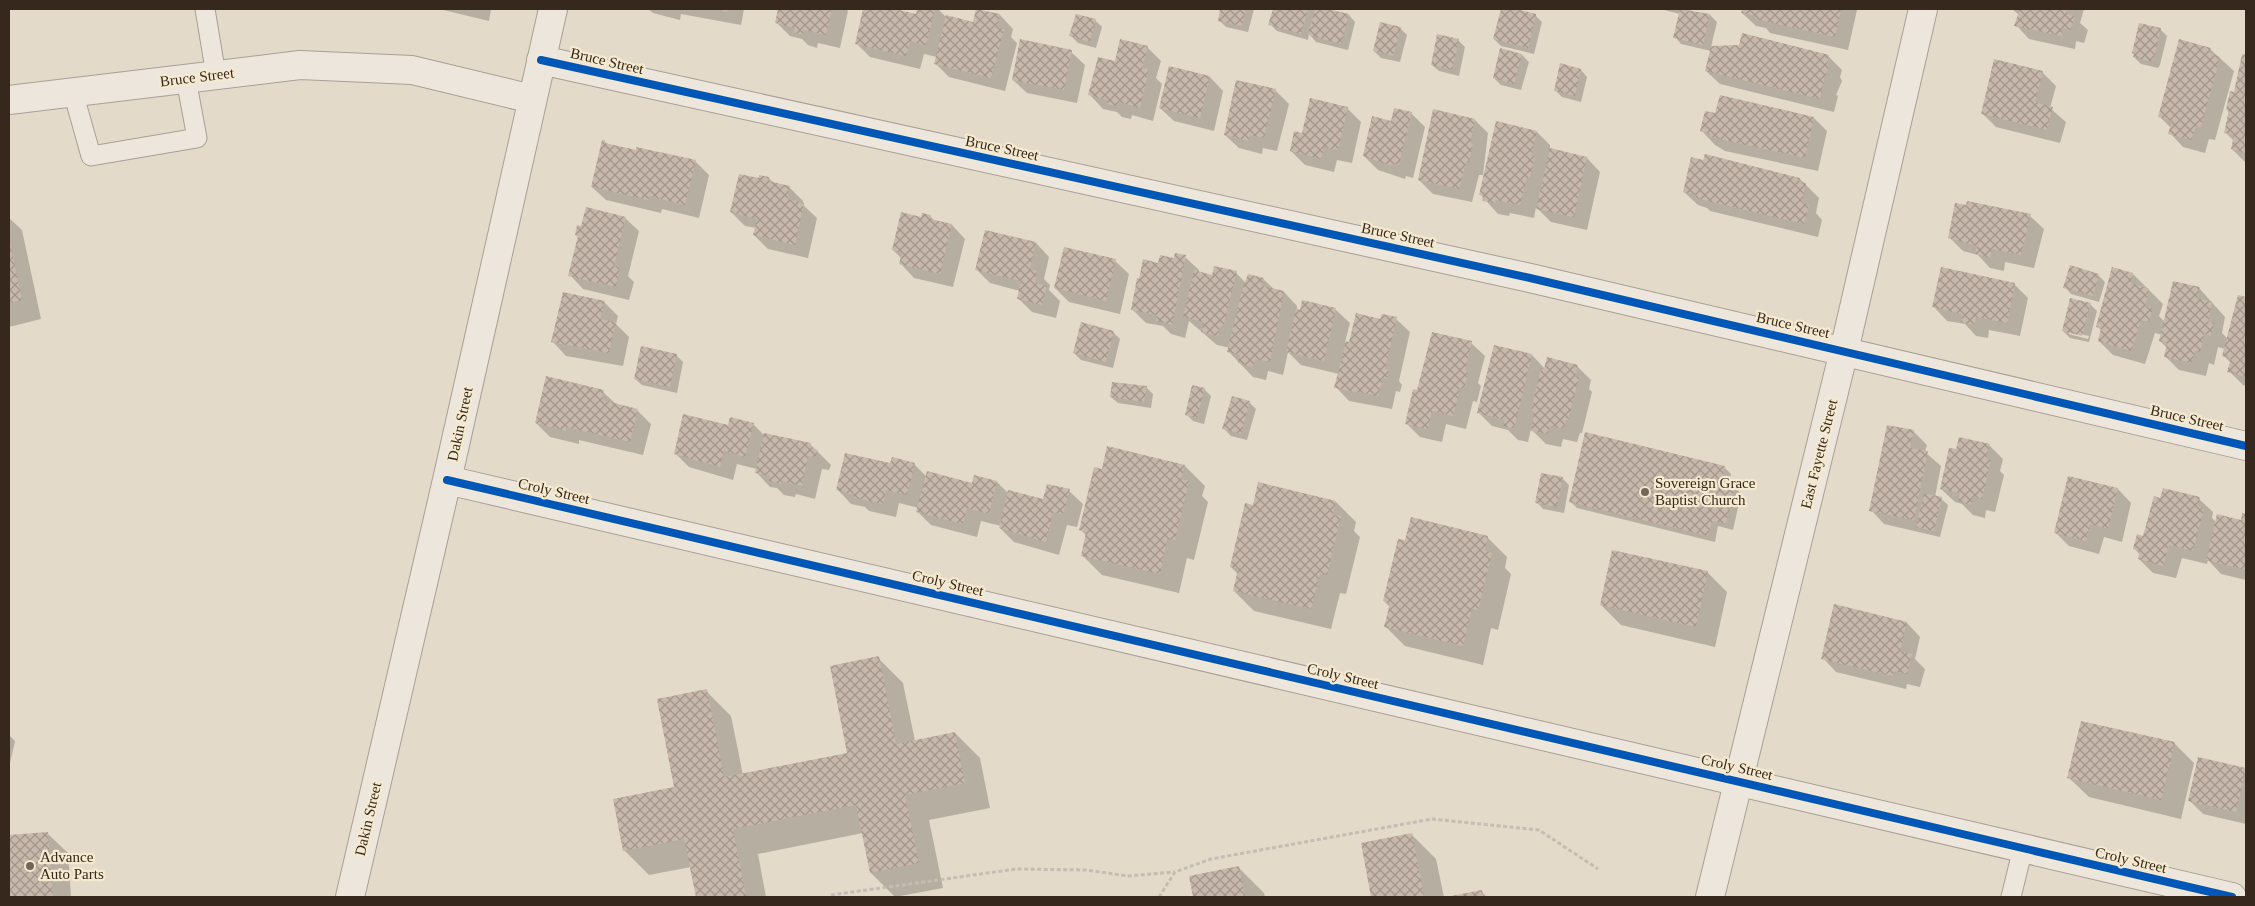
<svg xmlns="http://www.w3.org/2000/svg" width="2255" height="906" font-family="'Times New Roman',serif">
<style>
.shadow{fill:#0003;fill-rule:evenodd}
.building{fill:url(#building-cross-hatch)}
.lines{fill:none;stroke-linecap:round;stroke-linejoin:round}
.service-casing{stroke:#a99f94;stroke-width:21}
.minor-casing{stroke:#a99f94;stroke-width:30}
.tertiary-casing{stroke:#a99f94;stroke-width:30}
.path{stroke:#c4bdb3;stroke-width:3;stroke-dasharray:4 2.5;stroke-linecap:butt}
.service{stroke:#ece6dc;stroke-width:19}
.minor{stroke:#ece6dc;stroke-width:28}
.tertiary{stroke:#ece6dc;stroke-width:28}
.cycleway-casing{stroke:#f5e9cf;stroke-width:11}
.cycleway{stroke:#0057b8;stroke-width:8}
.poi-dot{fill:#736659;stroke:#f5e9cf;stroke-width:2}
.labels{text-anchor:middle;stroke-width:4.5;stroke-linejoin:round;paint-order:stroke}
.street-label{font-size:15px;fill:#36281c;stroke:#f5e9cf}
.poi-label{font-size:15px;fill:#36281c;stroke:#f5e9cf;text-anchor:start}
</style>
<defs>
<pattern id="building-cross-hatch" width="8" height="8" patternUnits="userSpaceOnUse" patternTransform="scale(1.25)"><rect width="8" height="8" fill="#c7b8ab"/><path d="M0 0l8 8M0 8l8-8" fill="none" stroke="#a2968a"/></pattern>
</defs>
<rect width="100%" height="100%" fill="#e4daca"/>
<path class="shadow" d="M439,9H491L489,21Z
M648,9H744L741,25L681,14L680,20L653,13Z
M779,9H846L848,11L840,48L818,43L817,48L808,45L802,39L790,36L776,22Z
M864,9H889L917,15L918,9H938L945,16L974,23L1000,15L1013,29L1011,37L1017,43L1005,91L949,77L935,63L937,57L924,54L920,69L870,57L856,43Z
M1222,9H1254L1248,32L1226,27L1219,20Z
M1274,9H1313L1316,12L1317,9H1324L1349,15L1355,22L1348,50L1316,42L1309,34L1308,40L1277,31L1270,24Z
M1502,9H1510L1535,15L1542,22L1534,54L1501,46L1494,39Z
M1660,9H1681L1710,15L1717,22L1711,47L1828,56L1842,70L1840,77L1842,81L1836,95L1838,96L1834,112L1720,84L1706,71L1711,51L1681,44L1675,37L1680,14Z
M1743,9H1856L1857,10L1848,50L1770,33L1766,28L1756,26L1742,13Z
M2012,9H2084L2080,23L2088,30L2084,43L2076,41L2075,49L2029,39L2016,25L2019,15Z
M1095,20L1102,27L1096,48L1078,43L1071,36Z
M1400,28L1407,35L1400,62L1381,58L1374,51Z
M2160,29L2167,36L2160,65L2158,68L2141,64L2134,57Z
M1458,40L1465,47L1459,76L1439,71L1432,65Z
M1147,47L1161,61L1156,78L1162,84L1153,121L1132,115L1131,119L1122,117L1117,112L1103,109L1090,95Z
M2210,49L2234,71L2215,140L2209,139L2205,153L2183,147L2170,133L2171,128L2160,117Z
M1501,50L1522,55L1529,62L1521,90L1501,85L1494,78Z
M1071,52L1085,65L1077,103L1027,93L1013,80Z
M2243,56H2246V163L2232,149L2234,141L2225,132L2229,112L2227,110L2235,93Z
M1581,70L1587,77L1581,102L1562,97L1555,90Z
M2042,72L2056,86L2050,108L2066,122L2060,143L1996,127L1982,113Z
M1210,77L1223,91L1214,131L1174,121L1160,108Z
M1275,90L1289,104L1277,151L1263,148L1262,154L1239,148L1225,135Z
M1311,100L1348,109L1361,122L1352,163L1337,160L1334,172L1305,165L1291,151L1303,135Z
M1411,113L1425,127L1413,178L1406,176L1405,179L1378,170L1364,156L1392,123Z
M1814,118L1827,131L1818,171L1725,151L1715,145L1702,131Z
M1475,120L1488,133L1483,175H1479L1472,202L1433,194L1419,180Z
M1537,132L1550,145V149L1587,158L1600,172L1587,230L1551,222L1536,207L1534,218L1510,213L1509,216L1498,214L1481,195Z
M604,141L608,145L695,161L709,175L699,218L662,209L661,213L606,200L592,187Z
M760,176L769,178L774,183L789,187L803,201L802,204L817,218L808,258L768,249L754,235L756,228L745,226L731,212L760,180Z
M1800,179L1819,198L1816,213L1822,220L1818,237L1710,211L1707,208L1698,205L1684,192Z
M930,216L936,222L952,225L965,239L953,287L914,278L901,264L902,259L893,250L922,218Z
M2030,216L2044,229L2034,268L2005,262L2004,271L1990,268L1978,255L1963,251L1949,237Z
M9,218L22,230L41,319L9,327Z
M625,218L639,231L628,276L634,282L629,300L583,289L570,275L579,238L576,235Z
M986,231L1036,243L1049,257L1044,279L1050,285L1049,290L1060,301L1056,318L1032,312L1018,298L1020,291L990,283L977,270Z
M1185,257L1199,270V273L1213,276L1236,273L1246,283L1263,279L1275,290L1284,292L1297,306V310L1301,311L1303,302L1336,310L1350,323L1345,342L1350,343L1381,321L1396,319L1410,332L1399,381L1402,385L1400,392L1396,391L1392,409L1349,401L1336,387L1339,374L1301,365L1288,352L1283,375L1268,371L1266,380L1253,377L1229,352L1230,348L1217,345L1189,321L1185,338L1171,334L1163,326L1146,323L1132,309L1159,264Z
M1115,261L1129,274L1120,314L1069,302L1055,288Z
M2133,274L2163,304L2159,316L2165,322L2199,288L2225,317L2222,333L2228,339L2239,296L2246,298V386L2243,385L2229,371L2231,363L2224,356L2225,349L2218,347L2214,365L2209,363L2206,376L2179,370L2165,356L2167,348L2160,341L2162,335L2155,333L2145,364L2113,355L2099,341L2102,331L2097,326Z
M2098,275L2105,282L2099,302L2071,294L2065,287Z
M2014,284L2028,298L2020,336L1989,330L1988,338L1976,336L1965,324L1947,321L1934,307Z
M604,302L618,316L616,324L629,337L623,366L566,356L553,342Z
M2090,304L2097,311L2089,342L2070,338L2063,331ZM2069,332L2089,336L2088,339L2069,334Z
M1113,332L1120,339L1113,368L1081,360L1074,353Z
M1471,343L1485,356L1478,383L1481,386L1477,402L1473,401L1466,429L1446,424L1442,442L1420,437L1406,423L1418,392Z
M676,355L683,362L677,393L642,385L635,379Z
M1532,355L1545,369L1577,366L1591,380L1589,389L1592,392L1582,433H1580L1577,442L1563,439L1561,447L1546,444L1531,429L1528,442L1518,440L1508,430L1492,426L1479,413Z
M1146,387L1153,394L1151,408L1118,403L1111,397Z
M1204,389L1211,396L1204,424L1193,421L1186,414Z
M603,392L617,405L637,410L651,424L643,455L579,440V444L550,437L536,423Z
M1249,402L1256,409L1247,440L1231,436L1224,429Z
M753,424L763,434L810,444L831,465L829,470L822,469L815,499L796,494L795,497L784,495L777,488L770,487L757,473V469L737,464L733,480L689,467L675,453L729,427Z
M1913,431L1927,445L1925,452L1941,466L1935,497L1941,499L1948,505L1940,537L1884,524L1871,510Z
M1989,445L2003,459L2000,471L2004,475L1995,512L1986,510L1985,518L1973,515L1962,504L1955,502L1941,489L1957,451Z
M914,464L927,477L973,485L975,477L997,482L1009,494L1044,500L1069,491L1083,504L1077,527L1067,525L1059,555L1014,542L1000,528L1001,526L981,521L977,537L931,525L918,512L919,508L899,503L896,517L869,511L865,507L851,504L838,490L891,465Z
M1185,466L1205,486L1202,496L1208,502L1194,560L1187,558L1179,593L1102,575L1082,555L1087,536L1081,530L1102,471Z
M1724,467L1731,474L1728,486L1735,487L1741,494L1733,530L1718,526L1715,542L1577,508L1570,501Z
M2069,477L2118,489L2131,503L2122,542L2104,537L2099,554L2069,546L2055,532Z
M1562,478L1569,485L1564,513L1543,509L1537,502Z
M2161,499H2199L2213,512L2212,518L2217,523L2242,521L2243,515H2246V580L2221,574L2208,560L2207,564L2182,558L2176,578L2153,573L2139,559L2140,555L2134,548L2144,537Z
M1336,502L1356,522L1354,531L1360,537L1346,594L1340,593L1331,629L1254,611L1234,591L1238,574L1231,567L1254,506Z
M1487,537L1507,557L1505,568L1511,574L1498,630L1491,628L1483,665L1405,646L1385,626L1390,607L1384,601L1406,542Z
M1707,572L1727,592L1715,647L1621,625L1601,605Z
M1907,623L1920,637L1915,659L1925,669L1920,687L1907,684L1906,689L1836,672L1823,658Z
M878,658L903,683L915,741L955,733L980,758L990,808L929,820L943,888L895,897L871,873L863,833L758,854L766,897H697L691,867L649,875L624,850L676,788L706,691L731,716L743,775L848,754Z
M9,735L15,741L9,768Z
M2174,743L2194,763L2181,819L2089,797L2069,778Z
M2246,769V824L2203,814L2189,800Z
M48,834L68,853L71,897H9V837Z
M1411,834L1436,859L1444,897H1373L1362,844Z
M1239,868L1264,893L1265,897H1194L1190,877Z
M1482,892L1487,897H1453Z"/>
<path class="building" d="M716,9H728L727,12Z
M778,9H832L826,35L804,30L803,35L793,32L795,28L775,23Z
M863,9H895L916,14L917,9H935L926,45L910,41L906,56L855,44Z
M976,9L1000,14L997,27L1004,29L991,78L934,64L946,15L973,22Z
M1220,9H1246L1242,26L1218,21Z
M1273,9H1308L1301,34L1268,25Z
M1315,9H1328L1349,14L1341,44L1308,35Z
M1501,9H1516L1536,14L1528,48L1493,39Z
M1680,9L1710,14L1703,45L1673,38Z
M1742,9H1841L1835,37L1755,19L1756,16L1741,13Z
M2020,9H2067L2066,13L2075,16L2071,30L2062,28V36L2014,26Z
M1076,14L1096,19L1090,42L1069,36Z
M1380,22L1401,27L1393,56L1373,51Z
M2139,23L2161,28L2154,58L2151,62L2133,57L2134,54L2132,53Z
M1742,33L1829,55L1827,63L1829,67L1823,81H1824L1820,99L1705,71L1711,46L1739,45Z
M1437,34L1459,39L1452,70L1431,65Z
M1020,39L1072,50L1064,90L1012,80Z
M1120,39L1148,46L1142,68L1149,69L1140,108L1119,102L1117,106L1107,104L1108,100L1088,95L1098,57L1115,61Z
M2179,39L2211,48L2209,53L2220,57L2201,127L2196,126L2191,140L2168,134L2172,121L2158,117Z
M1500,48L1522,54L1514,84L1493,78Z
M2242,54L2246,55V153L2231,149L2234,135L2224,133L2229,110H2226L2230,91L2234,92Z
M1994,59L2043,71L2035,102L2053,107L2047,130L1981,114Z
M1560,63L1581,69L1575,96L1554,91Z
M1169,66L1210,76L1200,118L1159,108Z
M1236,80L1276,89L1264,138L1250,135L1248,141L1224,135Z
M1720,95L1814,117L1805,158L1710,137V133L1700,131L1705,111L1715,113Z
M1310,98L1348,107L1338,150L1324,147L1321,159L1290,151L1294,131L1302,133Z
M1394,108L1412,112L1399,165L1392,163L1391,166L1363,156L1372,116L1391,121Z
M1433,109L1475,119L1470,143H1473L1469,162H1466L1459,189L1418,180Z
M1496,121L1537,131L1531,156H1535L1530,178H1527L1520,205L1496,200L1495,203L1482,201L1483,196L1479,195Z
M602,140H605V143L636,150V147L696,160L685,205L649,196L648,200L591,187Z
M1550,148L1587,157L1574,217L1536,209Z
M1705,154L1800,178L1799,182L1806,183L1802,203L1809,205L1804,224L1695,198L1696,195L1683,192L1691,157L1703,160Z
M739,174L759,178V175L769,177L768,181L790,186L787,199L804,203L795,245L753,235L757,219L730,212Z
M1967,201L2031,214L2021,255L1992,249L1990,258L1975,254L1977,246L1948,238L1955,203L1966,205Z
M586,207L626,217L614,266L620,267L616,287L568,276L578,236L575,235L577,225L581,226Z
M901,212L921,217L922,213L931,215L930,219L952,224L940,274L899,264L902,253L892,250Z
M985,230L1036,242L1030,269L1037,271L1035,283L1047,286L1042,305L1017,299L1021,281L975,270Z
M10,243L22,300L9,303V244Z
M1064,247L1116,259L1106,301L1054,288Z
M1175,253L1186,255L1172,325L1156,321L1157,315L1131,310L1137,278L1139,279L1143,259L1158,263L1160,255L1174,258Z
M2070,265L2099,274L2093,296L2063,288Z
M1214,266L1237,271L1223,327L1220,326L1218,336L1201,332L1204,322L1183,317L1194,270L1212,275Z
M1941,267L2015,283L2007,323L1976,317L1974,325L1961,322L1962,314L1932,307Z
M2112,267L2133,273L2131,283L2149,289L2145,306L2153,308L2149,322L2141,320L2131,351L2098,341L2101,328L2096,327Z
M1248,274L1264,278L1262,286L1284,291L1270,362L1255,359L1253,367L1238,363L1240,355L1227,352L1244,282H1245Z
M2173,281L2200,287L2197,298L2212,302L2208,322L2214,323L2211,336L2204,334L2200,352L2195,351L2192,363L2164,357L2167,343L2159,341Z
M563,292L605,301L600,319L616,322L609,353L551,342Z
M2238,295L2246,297V377L2227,372L2231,358L2222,356Z
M2070,298L2091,303L2082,336L2062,331Z
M1302,300L1336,308L1324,361L1286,352L1296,308L1300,310Z
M1356,313L1380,319L1382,314L1397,317L1385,369L1389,370L1387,379L1383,378L1378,396L1334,388L1346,341L1349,342Z
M1081,322L1114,331L1106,362L1073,353Z
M1432,332L1472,341L1465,370L1468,371L1464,389L1460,388L1453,416L1432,411L1428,429L1405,424L1413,389L1417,390Z
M1494,345L1532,354L1514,429L1503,426L1505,420L1477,413Z
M641,346L677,354L670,387L634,379Z
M1547,357L1578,365L1575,376L1579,377L1568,420H1566L1564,429L1550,426L1548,434L1531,431L1534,412L1531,411L1541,368L1544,369Z
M546,376L604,390L602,400L638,409L630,442L566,427V431L535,423Z
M1112,382L1147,386L1144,402L1110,397Z
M1192,385L1205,388L1197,418L1185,415Z
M1232,396L1250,401L1241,434L1222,429Z
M683,414L728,425L730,417L754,423L745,457L724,451L720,467L674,454Z
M1887,425L1914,430L1910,448L1928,451L1914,520L1869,511Z
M1585,432L1725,466L1721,483L1735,486L1726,524L1712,521L1708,536L1569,502Z
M764,433L811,443L810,448L818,450L816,457L808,456L802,486L782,481L781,484L769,481L770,476L755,473Z
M1959,437L1990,444L1986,459L1991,460L1982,499L1973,497L1971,505L1958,501L1960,493L1940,489L1949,448L1956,449Z
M1107,446L1185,465L1181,479L1189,481L1175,540L1167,539L1160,574L1081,556L1086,532L1079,530L1094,467L1102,469Z
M845,453L890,463L892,457L915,463L907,495L886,490L883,504L854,498V495L836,490Z
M927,471L972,483L974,475L997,481L989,514L967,508L963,524L916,512Z
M1541,473L1563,477L1557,507L1535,503Z
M2068,476L2118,488L2108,529L2090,524L2086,541L2054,533Z
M1258,482L1336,501L1333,515L1341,516L1327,575L1320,574L1311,609L1233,591L1238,569L1230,567L1245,503L1253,505Z
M1047,484L1070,489L1063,514L1053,512L1046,542L999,528L1008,490L1043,499Z
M2163,488L2200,497L2198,506L2204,508L2193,551L2169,545L2163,566L2138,559L2140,551L2133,549L2137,534L2143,536L2154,496L2160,498Z
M1924,493L1942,497L1934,531L1916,527Z
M2242,513L2246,514V570L2206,560L2217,514L2241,520Z
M1411,517L1488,536L1485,551L1492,553L1478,610L1472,609L1463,646L1384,627L1390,603L1383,601L1398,539L1405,540Z
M1612,550L1708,571L1696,627L1600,605Z
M1834,604L1907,622L1900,651L1912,654L1907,674L1894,671L1893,676L1821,659Z
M879,656L896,744L955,732L965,783L905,795L919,863L870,873L856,805L733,829L746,897H696L684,839L623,851L613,799L674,787L657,699L707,689L724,777L847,753L830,666Z
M2081,721L2175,742L2161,800L2067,778Z
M2198,757L2246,768L2236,812L2188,801Z
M48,832L53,897H9V835Z
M1412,833L1424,897H1371L1361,843Z
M1239,866L1245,897H1193L1189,876Z
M1482,890L1483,897H1451V896Z"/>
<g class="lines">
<defs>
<path id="service" d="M205,9L216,75
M73,92L91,156L197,138L186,79
M2011,897L2023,848"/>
<path id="minor" d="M541,60L1530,278L2246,446
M9,100L300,65L412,70L532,99
M447,480L2232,897
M350,897L447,480L553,9"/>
<path id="tertiary" d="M1710,897L1844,351L1923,9"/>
</defs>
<use href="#service" class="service-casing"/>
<use href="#minor" class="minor-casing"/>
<use href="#tertiary" class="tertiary-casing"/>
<path class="path" d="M831,895L1016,869L1086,870L1128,876L1174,872
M1159,897L1175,872L1211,859L1432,819L1539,830L1598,869"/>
<use href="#service" class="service"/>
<use href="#minor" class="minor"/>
<use href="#tertiary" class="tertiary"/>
<defs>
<path id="cycleway" d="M541,60L1530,278L2246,446
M447,480L2232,897"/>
</defs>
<use href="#cycleway" class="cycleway-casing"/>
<use href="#cycleway" class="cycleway"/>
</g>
<g class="poi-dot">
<circle cx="1645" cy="492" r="5"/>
<circle cx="30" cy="866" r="5"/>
</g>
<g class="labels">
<g class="street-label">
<text transform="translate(607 61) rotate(13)" y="5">Bruce Street</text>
<text transform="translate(197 77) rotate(-7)" y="5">Bruce Street</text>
<text transform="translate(1002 148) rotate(12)" y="5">Bruce Street</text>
<text transform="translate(1398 235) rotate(12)" y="5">Bruce Street</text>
<text transform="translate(1793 325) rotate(13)" y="5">Bruce Street</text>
<text transform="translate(2187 418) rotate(13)" y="5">Bruce Street</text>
<text transform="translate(460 424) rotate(-78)" y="5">Dakin Street</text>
<text transform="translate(1819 454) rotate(-76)" y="5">East Fayette Street</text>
<text transform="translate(554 491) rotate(13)" y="5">Croly Street</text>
<text transform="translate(948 583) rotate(13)" y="5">Croly Street</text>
<text transform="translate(1343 676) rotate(13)" y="5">Croly Street</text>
<text transform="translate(1737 767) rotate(13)" y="5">Croly Street</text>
<text transform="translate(368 819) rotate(-77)" y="5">Dakin Street</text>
<text transform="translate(2131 860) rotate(13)" y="5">Croly Street</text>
</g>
<g class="poi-label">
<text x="1655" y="488">Sovereign Grace<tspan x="1655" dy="17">Baptist Church</tspan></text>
<text x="40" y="862">Advance<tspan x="40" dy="17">Auto Parts</tspan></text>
</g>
</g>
<rect width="2255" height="906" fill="none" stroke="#36281c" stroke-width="20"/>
</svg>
